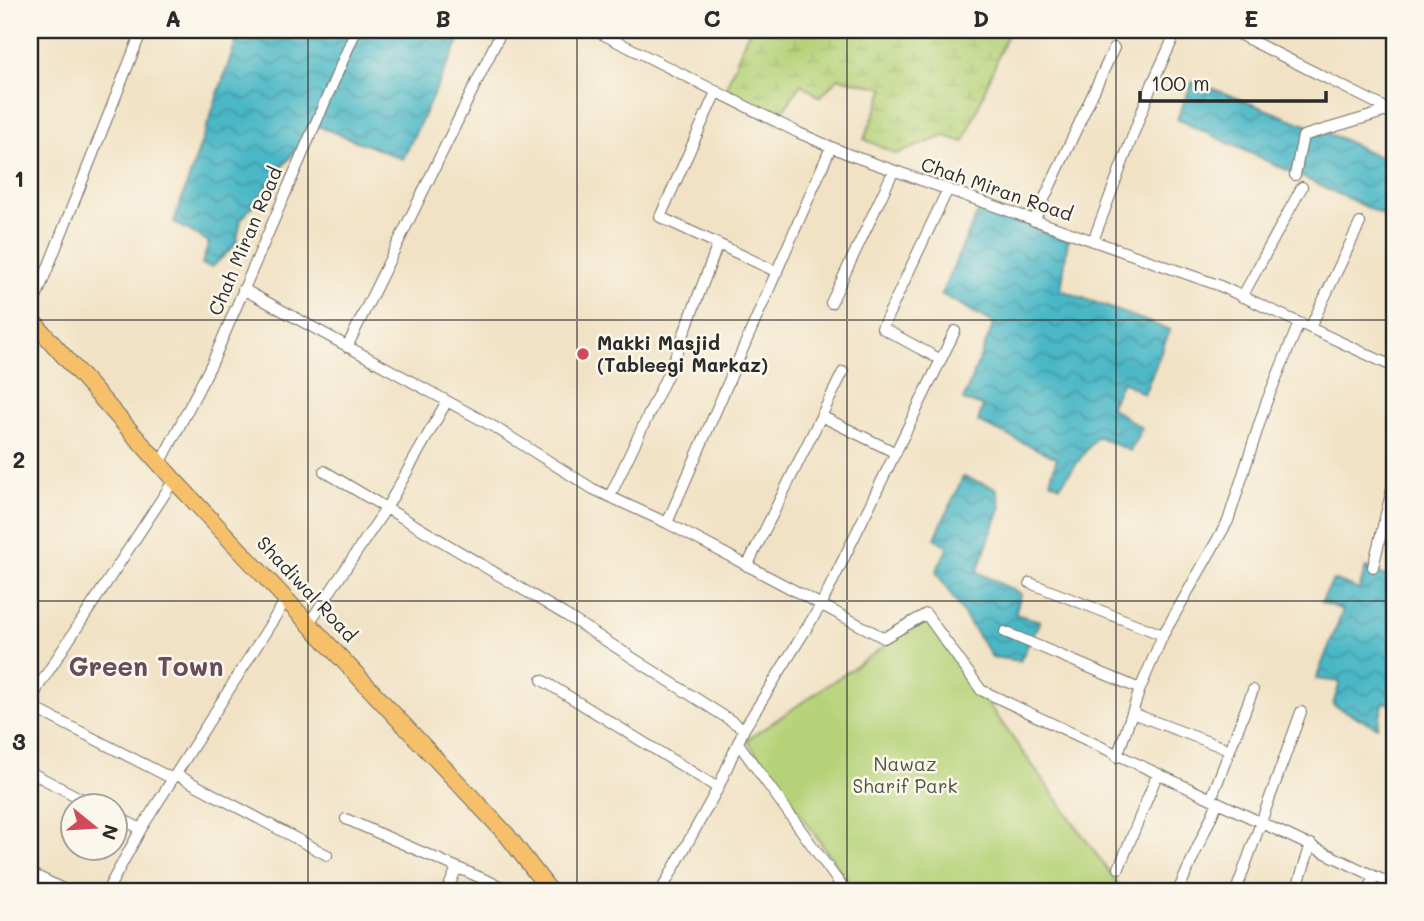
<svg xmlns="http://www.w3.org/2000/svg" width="1424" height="921" font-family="Mali,sans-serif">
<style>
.green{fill:#b6d278;stroke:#707e52;stroke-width:2}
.wetland{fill:url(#wetland-marsh);stroke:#707e52;stroke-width:2}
.water{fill:url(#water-waves);stroke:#3a7178;stroke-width:2}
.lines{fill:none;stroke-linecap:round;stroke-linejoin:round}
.street-casing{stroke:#706b61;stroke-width:12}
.primary-casing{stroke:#706b61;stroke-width:18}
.street{stroke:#fff;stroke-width:10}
.primary{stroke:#f6c06b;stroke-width:16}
.grid{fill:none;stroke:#2b2b2b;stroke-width:2;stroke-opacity:0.55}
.poi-dot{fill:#d1495b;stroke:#fbf7ec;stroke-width:2.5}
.labels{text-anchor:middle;stroke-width:5;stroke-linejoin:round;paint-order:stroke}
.street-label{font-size:19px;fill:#2b2b2b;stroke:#fbf7ec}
.poi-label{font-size:19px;font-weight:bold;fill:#2b2b2b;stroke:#fbf7ec;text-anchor:start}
.park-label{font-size:19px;fill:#4e553e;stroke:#fbf7ec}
.district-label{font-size:26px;font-weight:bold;fill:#674d5b;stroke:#fbf7ec}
.neatline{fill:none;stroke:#2b2b2b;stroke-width:2.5}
.grid-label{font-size:23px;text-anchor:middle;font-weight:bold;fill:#2b2b2b}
</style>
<defs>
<pattern id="wetland-marsh" width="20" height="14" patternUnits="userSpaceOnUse" patternTransform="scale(1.75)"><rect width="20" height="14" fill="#b6d278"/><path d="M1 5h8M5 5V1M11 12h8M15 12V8" fill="none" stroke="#9db468"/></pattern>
<pattern id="water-waves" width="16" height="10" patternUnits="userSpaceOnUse" patternTransform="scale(1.75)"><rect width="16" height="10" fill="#4ab7c6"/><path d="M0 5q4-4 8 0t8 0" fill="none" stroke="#3e95a1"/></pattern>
</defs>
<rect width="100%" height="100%" fill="#fbf7ec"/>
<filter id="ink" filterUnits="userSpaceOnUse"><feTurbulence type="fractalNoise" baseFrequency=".0143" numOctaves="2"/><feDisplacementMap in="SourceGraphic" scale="14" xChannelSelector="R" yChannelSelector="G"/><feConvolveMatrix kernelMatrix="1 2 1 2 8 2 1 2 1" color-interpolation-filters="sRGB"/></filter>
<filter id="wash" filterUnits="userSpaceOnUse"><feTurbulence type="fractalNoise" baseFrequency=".00686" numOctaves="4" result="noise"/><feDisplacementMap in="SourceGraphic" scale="28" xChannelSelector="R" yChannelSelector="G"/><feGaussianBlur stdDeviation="1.57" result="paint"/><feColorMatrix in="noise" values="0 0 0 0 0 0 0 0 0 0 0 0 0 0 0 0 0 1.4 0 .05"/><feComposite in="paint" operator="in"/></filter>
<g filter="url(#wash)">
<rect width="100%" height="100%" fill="#f1e2c5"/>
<path class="green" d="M926,618L1123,891H855L747,740Z"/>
<path class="wetland" d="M749,30H1009L964,142L945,136L896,154L864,139L885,88L838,78L820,97L801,84L776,122L723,95Z"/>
<path class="water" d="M240,30H464L403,159L315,125L241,220L236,244L212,267L202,264L209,242L174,222Z
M1193,81L1342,139L1394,164V220L1177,119Z
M979,210L1068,240L1061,290L1170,330L1144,394L1122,381L1110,407L1142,428L1130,451L1097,436L1060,486L1050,481L1057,458L978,422L983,406L963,400L994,323L941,294Z
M963,477L996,488L1001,506L977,572L1021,594L1015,614L1040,621L1020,661L992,657L936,572L948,547L935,538Z
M1366,567L1394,580V705L1384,702L1377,727L1333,705L1340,682L1316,679L1343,610L1321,602L1333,580L1359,590Z"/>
</g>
<g filter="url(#ink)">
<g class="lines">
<defs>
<path id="street" d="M594,30L799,133L850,155L1218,285L1394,367
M1230,30L1382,106
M716,92L660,217L718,244
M1295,175L1303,136L1394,109
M1034,221L1114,48
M1093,241L1153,82L1177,30
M243,289L496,428L593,489L667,523L884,638L926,614L981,690L1374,876L1369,891
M1242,297L1302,187
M831,303L893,172
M30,313L142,30
M1310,328L1360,223
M347,347L502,30
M941,360L882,328L947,191
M821,416L896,453
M160,464L212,363L356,30
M324,471L564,614L744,729
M610,496L672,365L718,244L777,272
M667,523L831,147
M747,566L843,372
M1373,567L1394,481
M1030,583L1163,635
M309,623L387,507L447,401
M1005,632L1140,689
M542,680L718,788L661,891
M30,684L38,687L174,480
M30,706L173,779
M30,706L38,687
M1132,713L1230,750
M738,743L845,891
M1117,757L1140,689L1163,635L1228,521L1266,403L1299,323
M30,772L95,806
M177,775L327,855
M718,788L744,729L821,605L955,331
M1211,799L1253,690
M116,816L141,829
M346,819L511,891
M1119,868L1157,775
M30,873L67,891
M1374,876L1394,885
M107,891L141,829L287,598
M447,891L456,870
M1178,891L1218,802
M1236,891L1301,712
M1296,891L1311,844"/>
<path id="primary" d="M30,318L174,480L507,835L550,891"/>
</defs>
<use href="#street" class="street-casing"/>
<use href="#primary" class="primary-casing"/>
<use href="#street" class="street"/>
<use href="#primary" class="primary"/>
</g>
</g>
<path class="grid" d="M308,30V891M577,30V891M847,30V891M1116,30V891M30,320H1394M30,601H1394"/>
<circle class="poi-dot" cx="583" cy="354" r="7"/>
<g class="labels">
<g class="street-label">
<text transform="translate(997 189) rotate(19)" y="7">Chah Miran Road</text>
<text transform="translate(245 241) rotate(-67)" y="7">Chah Miran Road</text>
<text transform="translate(307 589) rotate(47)" y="7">Shadiwal Road</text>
</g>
<g class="poi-label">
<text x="597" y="350">Makki Masjid<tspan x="597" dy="22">(Tableegi Markaz)</tspan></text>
</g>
<g class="park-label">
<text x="905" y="771">Nawaz<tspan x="905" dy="22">Sharif Park</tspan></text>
</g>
<g class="district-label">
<text x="146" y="676">Green Town</text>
</g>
</g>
<rect width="1424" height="921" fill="none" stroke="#fbf7ec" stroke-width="77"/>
<g transform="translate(94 827) rotate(108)"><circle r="33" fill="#fbf7ec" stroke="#a8a59f" stroke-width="2"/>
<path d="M0-5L12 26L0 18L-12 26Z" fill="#d1495b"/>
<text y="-10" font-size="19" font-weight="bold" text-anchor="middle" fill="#2b2b2b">N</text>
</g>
<path d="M1140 91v10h186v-10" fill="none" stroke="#2b2b2b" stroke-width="3.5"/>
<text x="1151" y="91" font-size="21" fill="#2b2b2b" stroke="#fbf7ec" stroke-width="5" paint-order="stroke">100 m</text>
<rect x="38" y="38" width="1348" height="845" class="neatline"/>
<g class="grid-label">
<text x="173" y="27">A</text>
<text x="443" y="27">B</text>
<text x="712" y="27">C</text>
<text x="981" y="27">D</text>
<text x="1251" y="27">E</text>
<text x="19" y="187">1</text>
<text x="19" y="468">2</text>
<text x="19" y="750">3</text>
</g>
</svg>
